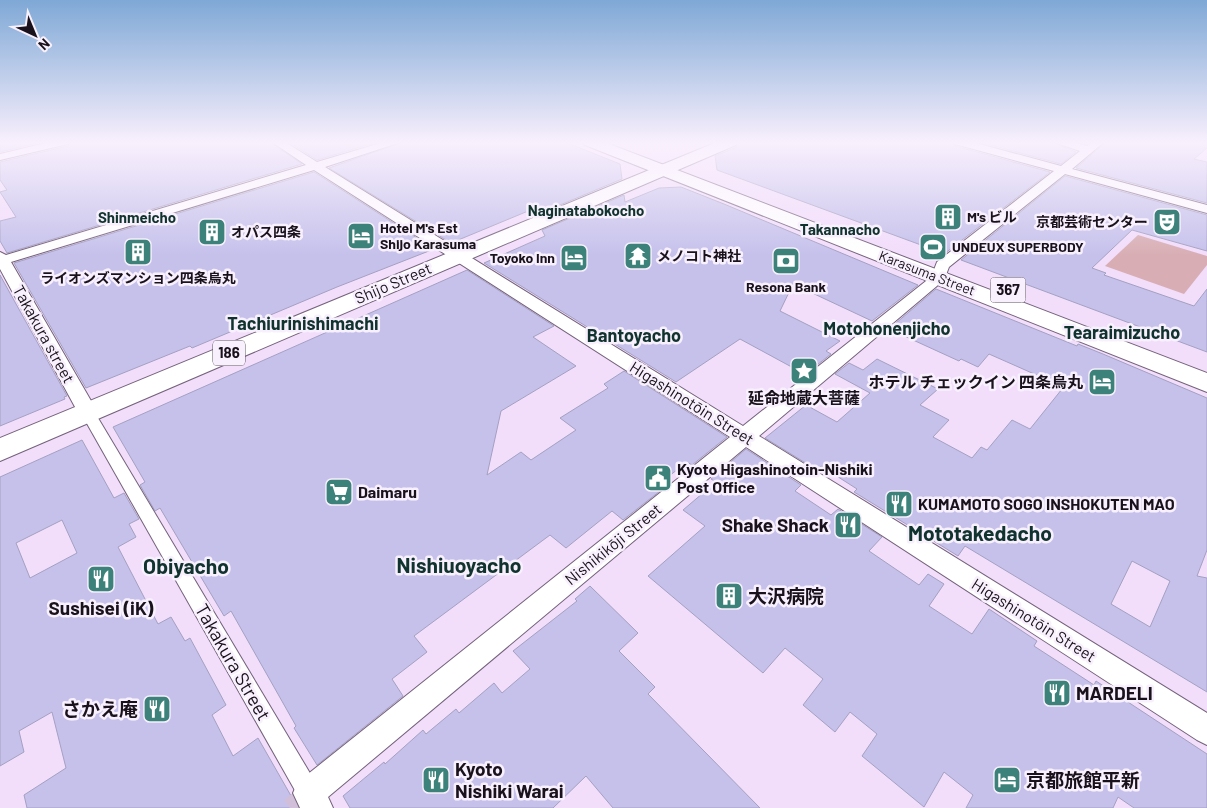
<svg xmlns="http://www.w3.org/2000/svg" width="1207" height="808" font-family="Barlow,'Noto Sans JP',sans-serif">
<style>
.green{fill:#d8aeb4}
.building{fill:#c5c1eb;stroke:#a4a1c0;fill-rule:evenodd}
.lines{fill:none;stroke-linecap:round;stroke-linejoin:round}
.pedestrian-tunnel{stroke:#d1bfda;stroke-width:20;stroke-dasharray:20 10;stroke-linecap:butt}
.pedestrian-casing{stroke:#74627b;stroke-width:2}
.minor-casing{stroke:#74627b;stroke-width:2}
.primary-casing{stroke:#74627b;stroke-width:2}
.trunk-casing{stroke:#74627b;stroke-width:2}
.pedestrian{fill:#fff;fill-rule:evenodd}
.minor{fill:#fff;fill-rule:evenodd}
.primary{fill:#fff;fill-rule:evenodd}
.trunk{fill:#fff;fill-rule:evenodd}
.labels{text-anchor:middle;stroke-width:5;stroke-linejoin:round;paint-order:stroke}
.far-poi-label{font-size:14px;font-weight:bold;fill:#19121c;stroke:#f8f0fc;text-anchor:start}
.far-street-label{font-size:14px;fill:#19121c;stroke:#f8f0fc}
.far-neighbourhood-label{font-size:15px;font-weight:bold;fill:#11332f;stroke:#f8f0fc}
.shield{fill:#f8f0fc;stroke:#5c555f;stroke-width:1}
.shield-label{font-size:15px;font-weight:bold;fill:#19121c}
.street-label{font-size:16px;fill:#19121c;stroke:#f8f0fc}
.poi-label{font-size:16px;font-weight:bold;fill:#19121c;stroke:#f8f0fc;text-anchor:start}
.neighbourhood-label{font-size:18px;font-weight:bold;fill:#11332f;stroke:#f8f0fc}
.near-poi-label{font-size:19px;font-weight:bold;fill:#19121c;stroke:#f8f0fc;text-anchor:start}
.near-street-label{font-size:19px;fill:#19121c;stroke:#f8f0fc}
.near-neighbourhood-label{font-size:21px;font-weight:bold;fill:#11332f;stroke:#f8f0fc}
</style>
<rect width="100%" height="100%" fill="#f2ddfb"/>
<path class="green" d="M1138,235L1207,256V265L1184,294L1105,266Z"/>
<path class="building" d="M0,142H41L0,152Z
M71,142H270L302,164L7,253L0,241V221L16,217L0,192L7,190L0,180V162L68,146Z
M289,142H377L317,160Z
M403,142H565L620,164L622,179L536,215L533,209L451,243L329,168Z
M741,142H952L955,146L1050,172L944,254H939L924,248L921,245L717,170L715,156L737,147Z
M980,142H1052L1076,152L1061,164Z
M1106,142H1207V148L1194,159L1207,162V203L1076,168Z
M314,172L434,249L337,287L192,348L190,346L86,388L14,263Z
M1065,176L1207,215V251L1132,230L1092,268L1106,273L1104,275L1194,306L1207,289V352L961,260Z
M681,187L724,204L918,285L872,321L793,284L780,311L840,341L826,351L831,354L817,365L812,362L799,371L740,339L676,382L484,263L545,236L542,230L624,195L625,202L659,188Z
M467,270L554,326L533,337L576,366L501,411L487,475L521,452L531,460L576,430L560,418L608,388L604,384L624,371L727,437L692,465L687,462L655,487L660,491L623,520L612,511L566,548L550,535L414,636L427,652L392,679L403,696L317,765L294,728L296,726L231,611L224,616L160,508L155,511L140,485L145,482L113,427Z
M0,275L67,396L64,397L65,399L0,426Z
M936,289L1077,346L1078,344L1103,354L1207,398V550L1197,576L1207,578V692L965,546L958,556L854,492L857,489L821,466L817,470L765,438L806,405L837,422L870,393L835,374L849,363L863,370L877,359L938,389L920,405L949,420L933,437L972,458L981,447L987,450L1012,420L1030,429L1062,389L1048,383L1050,381L989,354L978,367L961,359L959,361L889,329ZM1132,561L1170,581L1150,627L1111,604Z
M82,440L114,498L124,493L139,519L129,524L136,537L118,547L158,624L171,617L185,641L190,638L226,705L212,715L233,756L258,738L298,808H27L24,795L66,768L52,712L19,731L24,752L0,766V477ZM62,520L77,553L30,578L16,543Z
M746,449L801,485L795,491L831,515L838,509L882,537L869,551L919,585L928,574L944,584L929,606L972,634L989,609L1037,641L1034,646L1094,685L1096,681L1207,754V808H1134L1118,797L1113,808H966L973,795L944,772L924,807L862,756L877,734L850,712L835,732L803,705L823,679L785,648L763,673L648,576L705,526L683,510L716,482L711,479Z
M590,586L638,633L619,651L655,687L648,694L760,808H613L586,776L553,808H350L343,796L384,762L385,764L423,730L426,734L456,709L459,713L494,683L502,693L530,669L513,651L577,601L575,599Z"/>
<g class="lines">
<path class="pedestrian-tunnel" d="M290,808L309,793"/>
<defs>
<path id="pedestrian" d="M88,408L93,410L95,413L317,785L320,793L317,801L309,804L301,801L81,413L83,410Z"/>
<path id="minor" d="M50,142H69L68,144L0,160V154Z
M272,142H285L317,162L384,142H401L325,167L743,426L926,281L932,275L937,262L1054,171L955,144L954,142H972L1061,166L1080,151L1054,142H1072L1087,146L1092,142H1104L1072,169L1207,205V213L1065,174L949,267L944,280L759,436L1207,713V745L1197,740L746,447L328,797L333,808H300L293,793L298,782L730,437L314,170L11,262L98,413L95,418L88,419L81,418L0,269V252L6,255L306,165Z"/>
<path id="primary" d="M717,142H739L736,145L0,461V438Z"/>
<path id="trunk" d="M582,142H604L1207,373V392L585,145Z"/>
</defs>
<use href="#pedestrian" class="pedestrian-casing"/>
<use href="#minor" class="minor-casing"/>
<use href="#primary" class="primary-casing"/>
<use href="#trunk" class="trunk-casing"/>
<use href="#pedestrian" class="pedestrian"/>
<use href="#minor" class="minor"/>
<use href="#primary" class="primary"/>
<use href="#trunk" class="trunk"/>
</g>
<linearGradient id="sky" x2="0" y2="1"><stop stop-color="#7fa8d6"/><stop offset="0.56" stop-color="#f9f0fd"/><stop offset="1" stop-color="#f9f0fd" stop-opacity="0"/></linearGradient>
<rect width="1207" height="255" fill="url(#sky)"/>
<defs>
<symbol id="building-square" viewBox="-11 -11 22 22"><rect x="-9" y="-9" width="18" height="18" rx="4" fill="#3c827a" stroke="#f8f0fc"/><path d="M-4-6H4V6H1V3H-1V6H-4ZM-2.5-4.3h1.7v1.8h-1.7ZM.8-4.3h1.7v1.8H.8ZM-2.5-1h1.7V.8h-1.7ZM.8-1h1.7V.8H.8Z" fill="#fff"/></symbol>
<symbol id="theatre-square" viewBox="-11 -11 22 22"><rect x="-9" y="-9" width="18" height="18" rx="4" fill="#3c827a" stroke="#f8f0fc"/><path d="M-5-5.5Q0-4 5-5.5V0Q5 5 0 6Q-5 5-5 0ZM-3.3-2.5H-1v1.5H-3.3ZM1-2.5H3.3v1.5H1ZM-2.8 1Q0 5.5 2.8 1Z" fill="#fff"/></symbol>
<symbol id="hotel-square" viewBox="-11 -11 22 22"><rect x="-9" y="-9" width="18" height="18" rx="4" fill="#3c827a" stroke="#f8f0fc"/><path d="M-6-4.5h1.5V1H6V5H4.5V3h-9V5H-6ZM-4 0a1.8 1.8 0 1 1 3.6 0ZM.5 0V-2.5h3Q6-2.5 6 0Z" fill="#fff"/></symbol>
<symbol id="stadium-square" viewBox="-11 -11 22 22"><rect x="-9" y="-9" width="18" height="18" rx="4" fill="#3c827a" stroke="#f8f0fc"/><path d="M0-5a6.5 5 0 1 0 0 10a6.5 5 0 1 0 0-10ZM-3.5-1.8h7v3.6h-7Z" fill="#fff"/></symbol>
<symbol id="temple-square" viewBox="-11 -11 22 22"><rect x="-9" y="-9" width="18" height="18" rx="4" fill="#3c827a" stroke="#f8f0fc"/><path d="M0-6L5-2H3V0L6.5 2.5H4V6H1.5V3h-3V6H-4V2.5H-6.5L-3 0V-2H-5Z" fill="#fff"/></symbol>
<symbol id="bank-square" viewBox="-11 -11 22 22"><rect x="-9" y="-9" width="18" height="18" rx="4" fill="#3c827a" stroke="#f8f0fc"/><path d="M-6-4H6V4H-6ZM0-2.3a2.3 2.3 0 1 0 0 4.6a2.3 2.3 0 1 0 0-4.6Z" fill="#fff"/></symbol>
<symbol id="sight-square" viewBox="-11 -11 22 22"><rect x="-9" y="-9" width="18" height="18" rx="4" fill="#3c827a" stroke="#f8f0fc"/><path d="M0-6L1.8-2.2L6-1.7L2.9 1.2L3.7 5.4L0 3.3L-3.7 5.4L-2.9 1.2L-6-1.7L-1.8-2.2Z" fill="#fff"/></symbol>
<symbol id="civic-square" viewBox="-11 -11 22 22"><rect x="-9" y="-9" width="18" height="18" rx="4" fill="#3c827a" stroke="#f8f0fc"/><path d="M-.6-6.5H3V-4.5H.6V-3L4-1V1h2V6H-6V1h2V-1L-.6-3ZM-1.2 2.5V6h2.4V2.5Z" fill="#fff"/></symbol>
<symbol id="supermarket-square" viewBox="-11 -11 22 22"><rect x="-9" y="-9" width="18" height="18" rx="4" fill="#3c827a" stroke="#f8f0fc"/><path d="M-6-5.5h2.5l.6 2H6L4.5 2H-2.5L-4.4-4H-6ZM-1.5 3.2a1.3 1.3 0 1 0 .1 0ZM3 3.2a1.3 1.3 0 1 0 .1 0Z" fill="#fff"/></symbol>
<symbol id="restaurant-square" viewBox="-11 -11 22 22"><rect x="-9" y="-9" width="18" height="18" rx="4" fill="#3c827a" stroke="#f8f0fc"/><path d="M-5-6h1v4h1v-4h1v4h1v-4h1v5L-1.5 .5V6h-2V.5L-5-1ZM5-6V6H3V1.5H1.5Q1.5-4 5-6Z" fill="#fff"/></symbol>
</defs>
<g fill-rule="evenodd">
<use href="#building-square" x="932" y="201" width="32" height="32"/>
<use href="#theatre-square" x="1151" y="206" width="32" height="32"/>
<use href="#building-square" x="196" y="216" width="32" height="32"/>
<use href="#hotel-square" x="345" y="220" width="32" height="32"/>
<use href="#stadium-square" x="917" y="231" width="32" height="32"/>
<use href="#building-square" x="122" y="236" width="32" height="32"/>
<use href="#temple-square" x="622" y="240" width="32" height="32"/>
<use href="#hotel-square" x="558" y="242" width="32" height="32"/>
<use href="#bank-square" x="770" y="245" width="32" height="32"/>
<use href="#sight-square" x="788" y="355" width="32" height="32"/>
<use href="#hotel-square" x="1086" y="366" width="32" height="32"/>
<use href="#civic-square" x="642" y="462" width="32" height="32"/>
<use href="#supermarket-square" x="323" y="476" width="32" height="32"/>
<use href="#restaurant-square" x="883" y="488" width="32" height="32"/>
<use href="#restaurant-square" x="832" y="509" width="32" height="32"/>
<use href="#restaurant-square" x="85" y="563" width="32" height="32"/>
<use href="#building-square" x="713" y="580" width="32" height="32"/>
<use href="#restaurant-square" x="1041" y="677" width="32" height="32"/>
<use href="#restaurant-square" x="141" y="693" width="32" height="32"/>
<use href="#restaurant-square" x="420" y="764" width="32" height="32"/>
<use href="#hotel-square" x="991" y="764" width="32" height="32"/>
</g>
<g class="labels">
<g class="far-poi-label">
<text x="967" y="222">M's ビル</text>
<text x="1148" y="227" text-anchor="end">京都芸術センター</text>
<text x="380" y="233">Hotel M's Est<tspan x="380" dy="16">Shijo Karasuma</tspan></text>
<text x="231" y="237">オパス四条</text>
<text x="952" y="252">UNDEUX SUPERBODY</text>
<text x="657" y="261">メノコト神社</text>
<text x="555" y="263" text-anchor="end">Toyoko Inn</text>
<text x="138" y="283" text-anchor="middle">ライオンズマンション四条烏丸</text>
<text x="786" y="292" text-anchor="middle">Resona Bank</text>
</g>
<g class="far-street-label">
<text transform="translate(927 273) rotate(21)" y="5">Karasuma Street</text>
</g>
<g class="far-neighbourhood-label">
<text x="586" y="216">Naginatabokocho</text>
<text x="137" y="223">Shinmeicho</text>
<text x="840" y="235">Takannacho</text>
</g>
<g class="shield">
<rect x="990.5" y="277.5" width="35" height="25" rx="4"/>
<rect x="213" y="340.5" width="32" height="25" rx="4"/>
</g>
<g class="shield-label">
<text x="1008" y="295">367</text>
<text x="229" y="358">186</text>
</g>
<g class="street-label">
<text transform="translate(393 283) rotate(-23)" y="6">Shijo Street</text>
<text transform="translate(44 334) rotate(61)" y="6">Takakura street</text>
<text transform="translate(692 403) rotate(32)" y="6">Higashinotōin Street</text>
<text transform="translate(613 544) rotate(-39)" y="6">Nishikikōji Street</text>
<text transform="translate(1034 620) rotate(32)" y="6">Higashinotōin Street</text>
</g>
<g class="poi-label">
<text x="1083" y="388" text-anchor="end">ホテル チェックイン 四条烏丸</text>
<text x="804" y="404" text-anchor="middle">延命地蔵大菩薩</text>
<text x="677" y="475">Kyoto Higashinotoin-Nishiki<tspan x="677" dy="18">Post Office</tspan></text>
<text x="358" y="498">Daimaru</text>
<text x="918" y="510">KUMAMOTO SOGO INSHOKUTEN MAO</text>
</g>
<g class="neighbourhood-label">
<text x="303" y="330">Tachiurinishimachi</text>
<text x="887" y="335">Motohonenjicho</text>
<text x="1122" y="339">Tearaimizucho</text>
<text x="634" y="342">Bantoyacho</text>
</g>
<g class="near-poi-label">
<text x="829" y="532" text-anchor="end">Shake Shack</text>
<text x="748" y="603">大沢病院</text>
<text x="101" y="615" text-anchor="middle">Sushisei (iK)</text>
<text x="1076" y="700">MARDELI</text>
<text x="138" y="716" text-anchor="end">さかえ庵</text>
<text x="455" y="776">Kyoto<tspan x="455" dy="22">Nishiki Warai</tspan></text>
<text x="1026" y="787">京都旅館平新</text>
</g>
<g class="near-street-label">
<text transform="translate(233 662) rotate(60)" y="7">Takakura Street</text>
</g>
<g class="near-neighbourhood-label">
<text x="980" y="541">Mototakedacho</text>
<text x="459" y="573">Nishiuoyacho</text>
<text x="186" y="574">Obiyacho</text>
</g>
</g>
<g transform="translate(35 35) rotate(136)" stroke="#f8f0fc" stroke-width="4" paint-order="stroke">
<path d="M0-4L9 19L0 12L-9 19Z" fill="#19121c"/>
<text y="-8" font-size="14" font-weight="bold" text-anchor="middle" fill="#19121c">N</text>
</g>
</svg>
